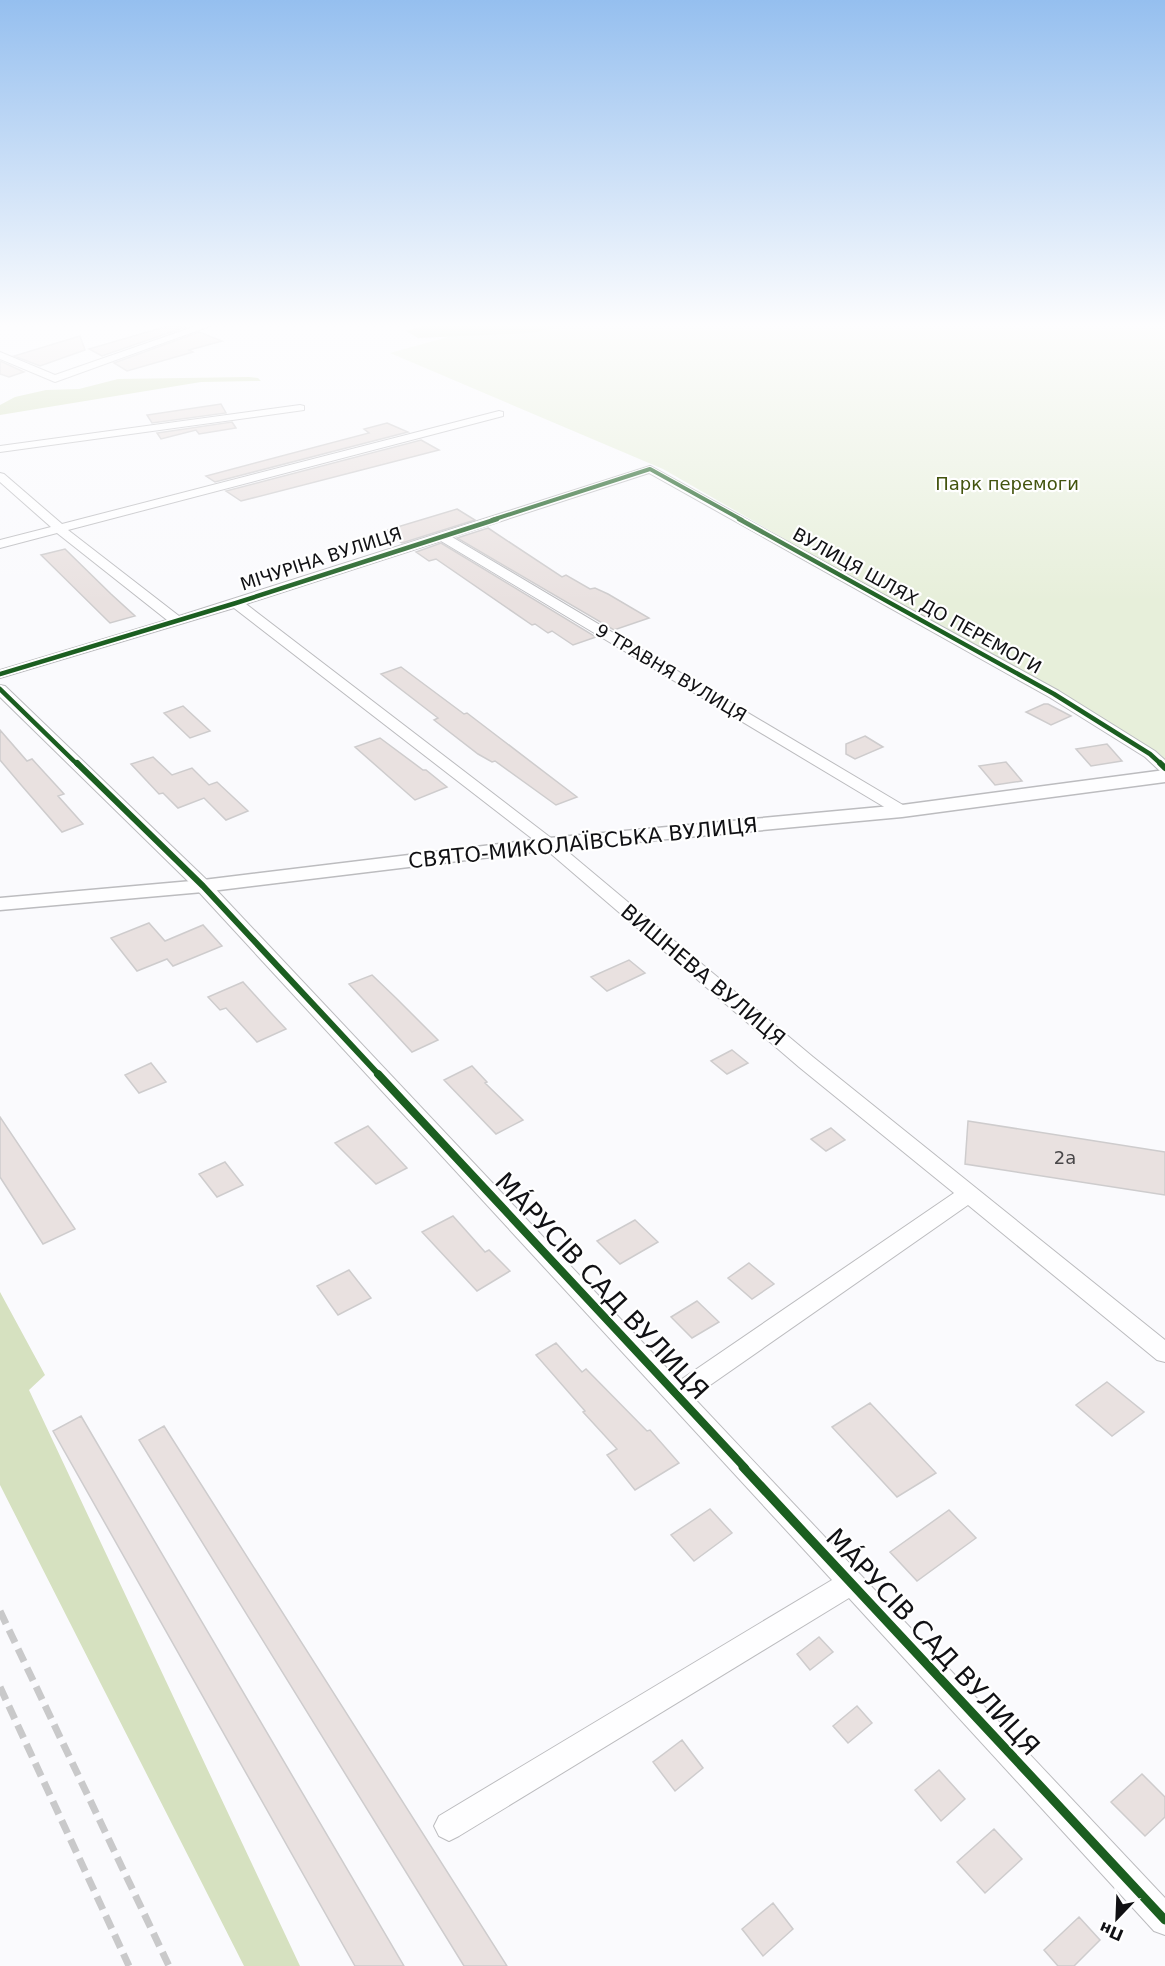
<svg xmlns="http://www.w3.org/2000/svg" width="1165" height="1966" font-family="'DejaVu Sans',sans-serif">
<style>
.green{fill:#e7efda}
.forest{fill:#d6e1c0}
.building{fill:#e9e1e0;stroke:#cecccd;stroke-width:1.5}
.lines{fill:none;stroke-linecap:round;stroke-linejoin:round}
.minor-casing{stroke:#bcbcbf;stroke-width:2}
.tertiary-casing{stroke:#bcbcbf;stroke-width:3}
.minor{fill:#fefeff;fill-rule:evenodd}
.tertiary{fill:#fefeff;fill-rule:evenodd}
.rail{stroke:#c9c9ca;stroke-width:7;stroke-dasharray:14 7;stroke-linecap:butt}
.cycleway-far4-casing{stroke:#fff;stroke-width:6}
.cycleway-far3-casing{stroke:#fff;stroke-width:8}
.cycleway-far2-casing{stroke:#fff;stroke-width:10}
.cycleway-far1-casing{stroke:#fff;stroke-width:11}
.cycleway-casing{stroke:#fff;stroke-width:13}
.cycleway-far4{stroke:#1b5e20;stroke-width:4}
.cycleway-far3{stroke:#1b5e20;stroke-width:4.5}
.cycleway-far2{stroke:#1b5e20;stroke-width:6}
.cycleway-far1{stroke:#1b5e20;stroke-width:8}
.cycleway{stroke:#1b5e20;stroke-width:9}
.labels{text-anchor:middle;stroke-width:4.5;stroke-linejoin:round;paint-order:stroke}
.far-park-label{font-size:18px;fill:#43540e;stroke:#fff}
.far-street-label{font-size:18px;fill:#111114;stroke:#fff}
.number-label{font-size:18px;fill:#494749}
.street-label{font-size:21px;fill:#111114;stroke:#fff}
.near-street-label{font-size:26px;fill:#111114;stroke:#fff}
</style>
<rect width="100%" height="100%" fill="#fafafd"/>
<path class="green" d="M488,326H1165V768L1054,694L663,469L390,353Z"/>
<path class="forest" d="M423,326H563L532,333L418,338L406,331Z
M249,377L258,378L261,381L201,382L0,415V405L15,397L46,390L79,389L118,379Z
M0,1292L45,1375L29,1390L300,1966H244L0,1485Z"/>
<path class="building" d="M168,326L186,327L102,356L89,349Z
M199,332L222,341L189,350L193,352L127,371L114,363Z
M80,336L85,350L40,366L14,356Z
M0,361L24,372L9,377L0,374Z
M221,404L226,413L152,423L147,415Z
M232,422L236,428L199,434L196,430L161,439L157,433Z
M387,423L408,432L215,482L206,476L369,433L364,429Z
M421,440L439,450L241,501L226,491Z
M457,509L475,520L402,543L384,531Z
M488,528L562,577L566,575L590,589L595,588L608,594L649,618L614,630L457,538Z
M441,543L596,637L573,645L552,631L548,633L535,624L532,625L436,559L429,561L416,552Z
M65,549L111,594L135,616L110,623L41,555Z
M401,667L464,714L467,713L577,797L556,805L495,761L492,762L478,754L434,720L438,718L381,674Z
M1044,704H1048L1071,716L1051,725L1026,712Z
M183,706L210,731L190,738L164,713Z
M0,730L27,761L32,759L64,794L58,796L83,824L62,832L22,786L0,760Z
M865,736L883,747L855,759L846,754V744Z
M380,738L423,770H426L447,787L415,800L355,747Z
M1107,744L1122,761L1091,766L1076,749Z
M153,757L172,775L192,768L209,785L217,782L248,811L226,820L204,798L178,808L163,793L159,794L131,764Z
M1006,762L1022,781L995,785L979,766Z
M149,923L165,941L203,925L222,946L173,966L167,959L137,971L111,938Z
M629,960L645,973L607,991L591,977Z
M372,975L396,998L438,1040L412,1052L349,984Z
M243,982L271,1013L286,1029L257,1042L226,1008L220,1010L208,997Z
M732,1050L748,1063L727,1074L711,1061Z
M151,1063L166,1082L139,1093L125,1075Z
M472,1066L487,1082L485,1083L523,1120L496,1134L444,1080Z
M0,1117L75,1229L43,1244L0,1177Z
M968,1121L1165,1152V1195L965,1164Z
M368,1126L407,1168L376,1184L335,1143Z
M831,1128L845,1140L826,1151L811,1139Z
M225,1162L243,1185L217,1197L199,1174Z
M453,1216L485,1252L489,1250L510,1271L477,1291L422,1232Z
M635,1220L658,1242L620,1264L597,1241Z
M749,1263L774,1284L752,1299L728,1278Z
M349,1270L371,1298L338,1315L317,1286Z
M697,1301L719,1322L692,1338L671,1317Z
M556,1343L582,1372L586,1369L647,1431L650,1430L679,1463L635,1490L607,1455L617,1449L583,1412L585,1411L536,1355Z
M1107,1382L1144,1412L1112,1436L1076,1405Z
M870,1403L936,1473L897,1497L832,1427Z
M81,1416L404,1966H355L53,1431Z
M164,1426L507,1966H464L139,1440Z
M710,1509L732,1533L694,1561L671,1535Z
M949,1510L976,1538L917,1581L890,1552Z
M819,1637L833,1652L810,1670L797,1654Z
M857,1706L872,1723L848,1743L833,1726Z
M682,1740L703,1768L675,1791L653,1762Z
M939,1770L965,1799L941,1821L915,1790Z
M1142,1774L1165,1797V1817L1145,1836L1111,1802Z
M994,1829L1022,1859L985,1893L957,1862Z
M773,1903L793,1929L763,1956L742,1929Z
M1079,1917L1100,1940L1074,1966H1058L1044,1950Z"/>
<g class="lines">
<defs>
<path id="minor" d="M196,326H210L55,382L0,359V352L55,375Z
M300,405L304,406V410L0,452V446Z
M499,411L503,412V416L68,530L179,616L650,466L1059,691L1155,751L1165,760V773L1160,771L1145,757L1049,697L649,473L452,537L908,808L910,811L908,814H896L441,541L246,604L555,841L813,1057L1165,1340V1362L1157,1360L968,1205L693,1397L1165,1898V1935L1154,1931L849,1598L459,1836L449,1841L439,1836L434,1826L439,1816L832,1580L197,890L0,697V685L5,686L209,882L679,1381L954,1193L799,1067L543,847L234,608L0,678V670L167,620L57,533L0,548V540L51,527L0,482V473L4,474L62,524Z"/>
<path id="tertiary" d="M1165,770V782L902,817L549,850L203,892L0,910V898L203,880L549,838L902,805Z"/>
</defs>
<use href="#minor" class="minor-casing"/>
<use href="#tertiary" class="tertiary-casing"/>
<use href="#minor" class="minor"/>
<use href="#tertiary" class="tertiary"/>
<path class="rail" d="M0,1611L169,1966
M0,1687L129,1966"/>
<defs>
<path id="cycleway-far4" d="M492,520L650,469L742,520"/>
<path id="cycleway-far3" d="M739,519L1054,694L1150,754L1162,765
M0,674L236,603L497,519
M0,689L78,765"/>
<path id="cycleway-far2" d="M77,763L203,886L379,1075
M1160,763L1165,768"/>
<path id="cycleway-far1" d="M378,1074L745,1468"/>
<path id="cycleway" d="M743,1467L1165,1920"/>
</defs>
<use href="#cycleway-far4" class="cycleway-far4-casing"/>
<use href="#cycleway-far3" class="cycleway-far3-casing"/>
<use href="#cycleway-far2" class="cycleway-far2-casing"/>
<use href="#cycleway-far1" class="cycleway-far1-casing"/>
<use href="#cycleway" class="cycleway-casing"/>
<use href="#cycleway-far4" class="cycleway-far4"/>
<use href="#cycleway-far3" class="cycleway-far3"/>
<use href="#cycleway-far2" class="cycleway-far2"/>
<use href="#cycleway-far1" class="cycleway-far1"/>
<use href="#cycleway" class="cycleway"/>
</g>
<linearGradient id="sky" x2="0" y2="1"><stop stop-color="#95bfef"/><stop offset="0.54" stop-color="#fdfdfe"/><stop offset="1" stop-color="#fdfdfe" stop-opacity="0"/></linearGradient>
<rect width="1165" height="602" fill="url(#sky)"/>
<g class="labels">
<g class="far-park-label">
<text x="1007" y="490">Парк перемоги</text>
</g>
<g class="far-street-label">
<text transform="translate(321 559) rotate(-18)" y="6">МІЧУРІНА ВУЛИЦЯ</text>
<text transform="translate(917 601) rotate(29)" y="6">ВУЛИЦЯ ШЛЯХ ДО ПЕРЕМОГИ</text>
<text transform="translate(671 673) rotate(31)" y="6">9 ТРАВНЯ ВУЛИЦЯ</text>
</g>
<g class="number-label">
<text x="1065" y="1164">2а</text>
</g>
<g class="street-label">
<text transform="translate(583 843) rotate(-6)" y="7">СВЯТО-МИКОЛАЇВСЬКА ВУЛИЦЯ</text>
<text transform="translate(703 975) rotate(40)" y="7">ВИШНЕВА ВУЛИЦЯ</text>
</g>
<g class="near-street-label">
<text transform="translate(602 1286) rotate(47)" y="9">МÁРУСІВ САД ВУЛИЦЯ</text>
<text transform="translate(933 1642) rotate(47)" y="9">МÁРУСІВ САД ВУЛИЦЯ</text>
</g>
</g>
<g transform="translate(1117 1918) rotate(203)" stroke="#ffffff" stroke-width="4.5" paint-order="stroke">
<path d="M0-4.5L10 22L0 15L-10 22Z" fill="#111114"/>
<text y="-9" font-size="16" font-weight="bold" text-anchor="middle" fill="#111114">Пн</text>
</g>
</svg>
